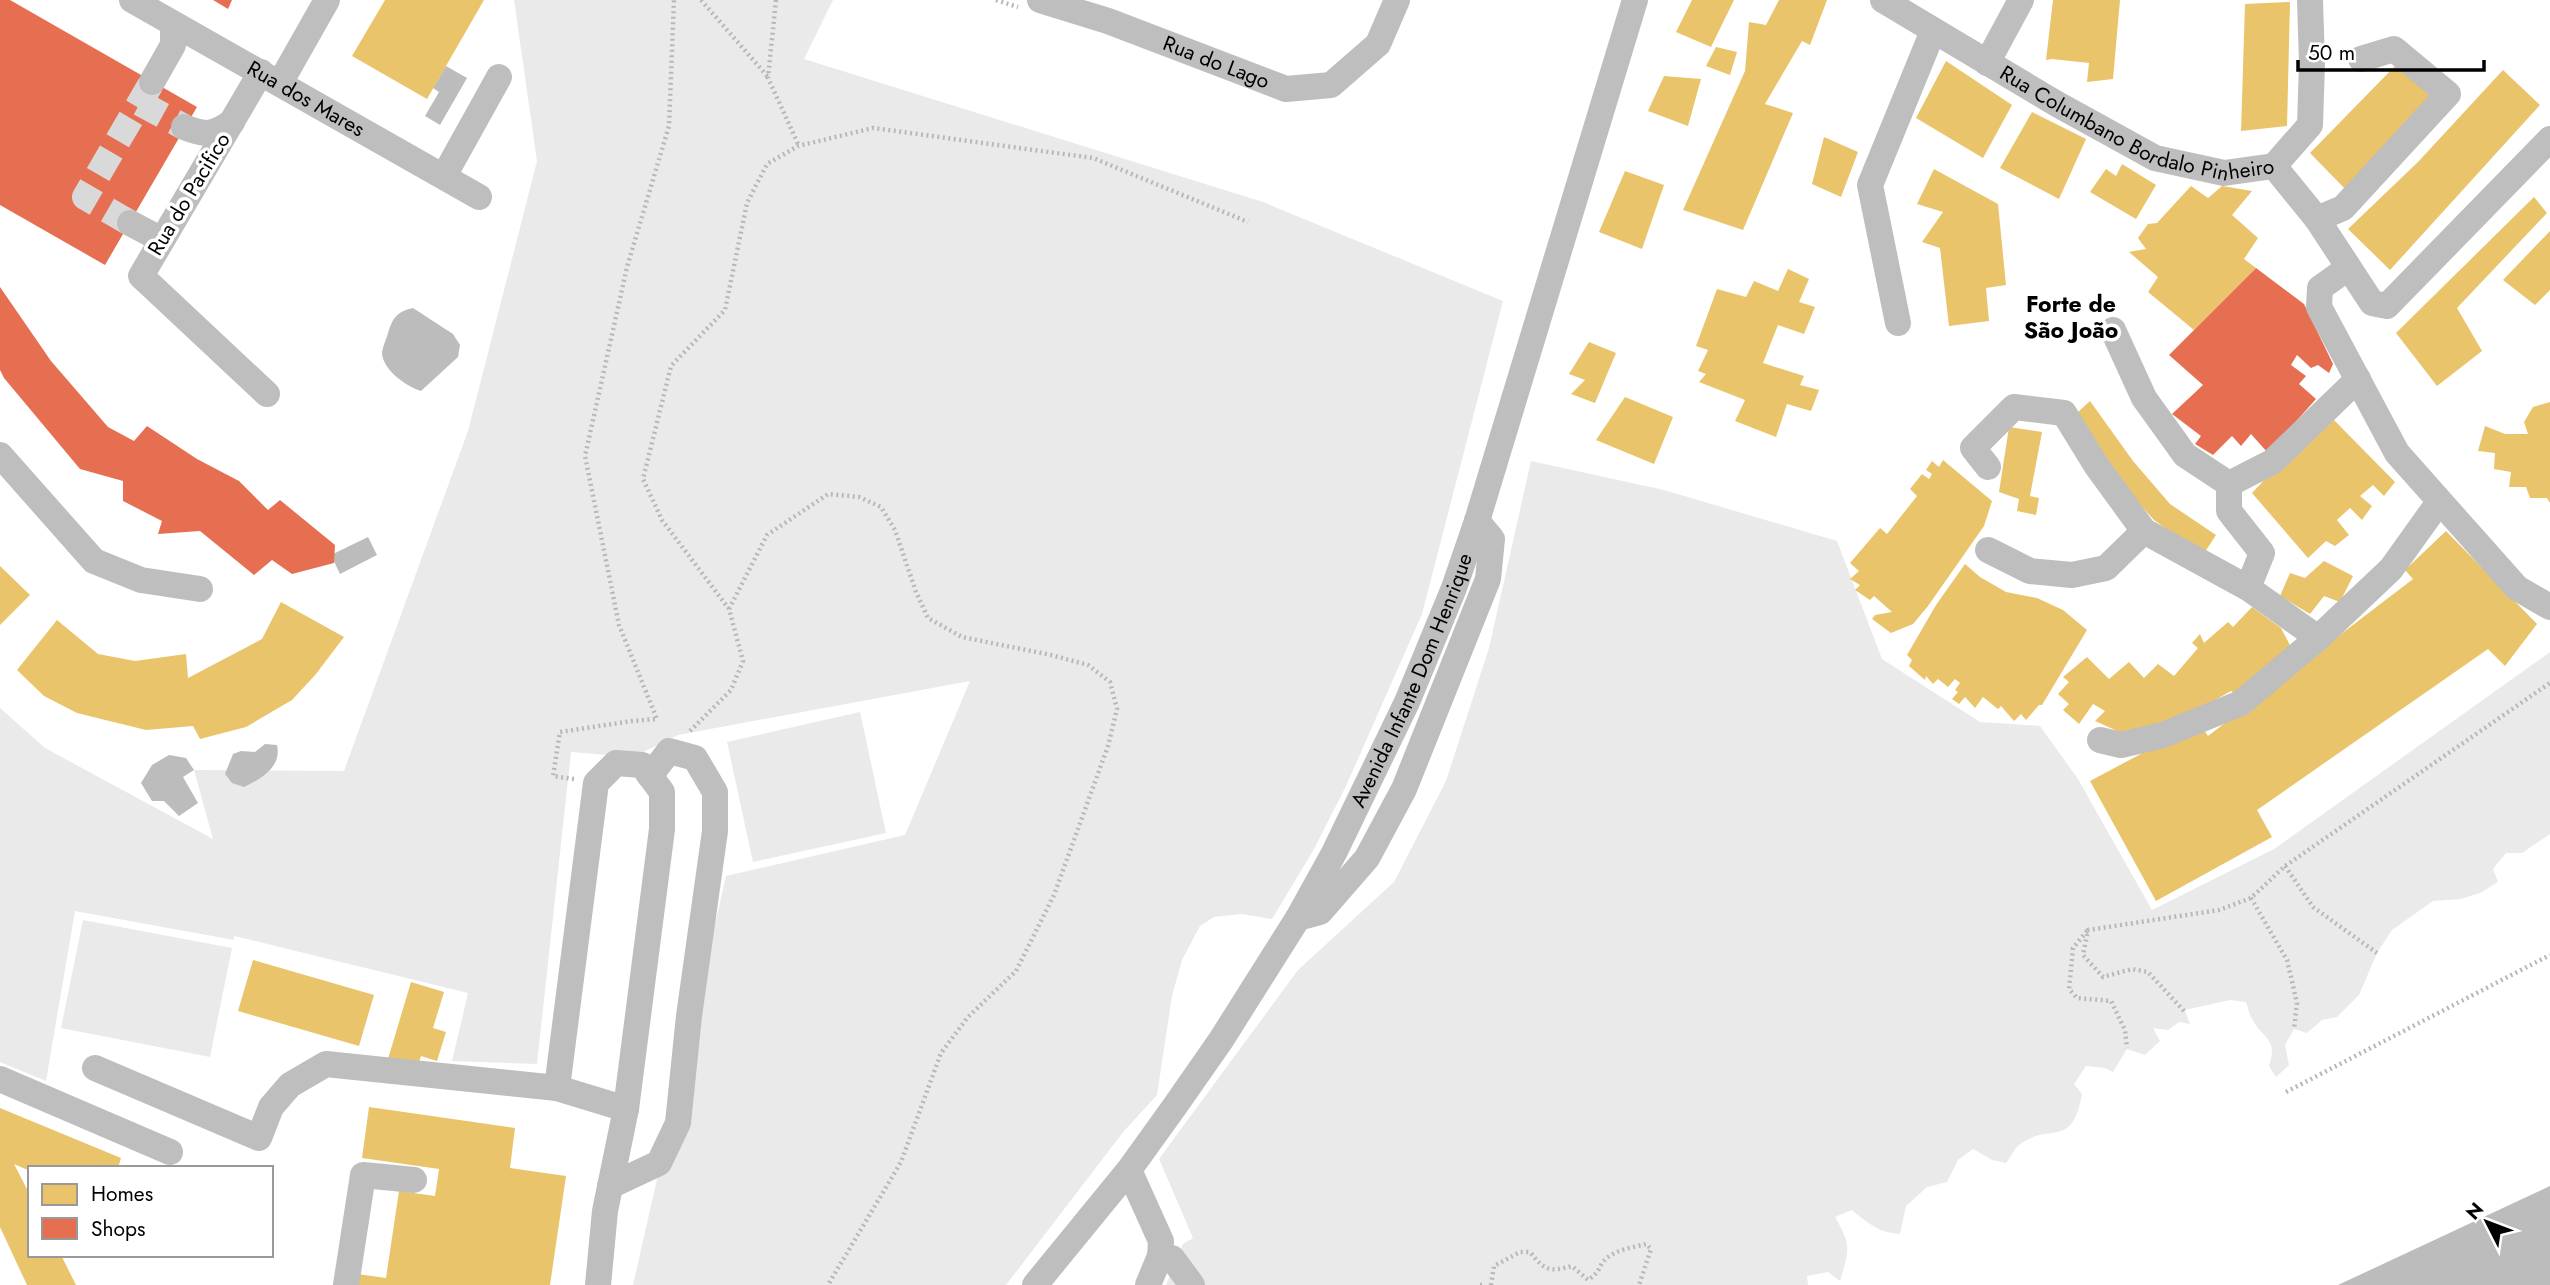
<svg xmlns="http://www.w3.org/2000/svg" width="2550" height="1285" font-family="Jost,sans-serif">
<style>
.green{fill:#eaeaea}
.water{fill:#bcbcbc}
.homes{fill:#e9c46a}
.shops{fill:#e76f51}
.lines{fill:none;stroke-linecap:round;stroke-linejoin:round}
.minor-tunnel{stroke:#d9d9d9;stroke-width:26;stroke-dasharray:26 13;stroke-linecap:butt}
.path{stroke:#b8b8b8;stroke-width:4.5;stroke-dasharray:2 3.5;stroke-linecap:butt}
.minor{stroke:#bebebe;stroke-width:26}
.labels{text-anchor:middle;stroke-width:7;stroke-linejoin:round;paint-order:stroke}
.street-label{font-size:21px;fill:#000;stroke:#fff}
.neighbourhood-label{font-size:23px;font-weight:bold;fill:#000;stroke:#fff}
</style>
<rect width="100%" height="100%" fill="#fff"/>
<path class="green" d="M514,0H833L804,59L1263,202L1503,301L1422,614L1346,786L1313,851L1272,919L1242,914L1214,917L1200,926L1182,960L1172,996L1157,1095L1124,1131L1006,1285H633L726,876L905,835L970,681L678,735L633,757L571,752L537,1064L452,1061L468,993L234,936V940L75,911L46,1081L0,1062V708L45,748L213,839L194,770L344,771L468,431L537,161Z
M1531,461L1664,490L1837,541L1882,659L1980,722L2040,726L2078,779L2152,910L2274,849L2550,652V834L2522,853H2506L2493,869L2498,882L2480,893L2461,899L2433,901L2392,930L2377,953L2359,995L2337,1017L2322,1020L2307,1033L2294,1029L2285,1045L2289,1065L2276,1077L2269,1066C2278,1037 2264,1041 2252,1019C2249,1014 2248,1007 2246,1002L2230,1000L2185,1010L2190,1024L2179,1022L2168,1030L2153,1028L2160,1041L2145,1055L2127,1049L2113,1072L2105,1068L2086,1066L2074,1084L2082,1094C2072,1151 2049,1121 2019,1145C2014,1149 2010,1158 2006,1163L1992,1160L1973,1149L1958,1160L1947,1182L1927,1187L1906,1206L1900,1234C1880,1233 1867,1223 1852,1210L1835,1217C1852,1246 1849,1250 1840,1281L1828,1272L1807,1276L1808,1285H1166L1183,1244L1193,1238L1159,1159L1298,970L1394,882L1446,781L1489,648Z
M860,712L886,833L753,862L727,742Z
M83,920L232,948L210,1057L61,1028Z"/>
<path class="water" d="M446,66L467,78L440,125L425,116L439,92L433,88Z
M413,308L453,334L460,345L458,357L421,391C406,386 384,371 382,354C382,348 386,340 388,333C393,318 396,312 413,308Z
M368,537L377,555L340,574L331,555Z
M265,744L277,745C282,767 261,779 244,787L232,783L225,774L233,754L241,751L255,752Z
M169,755L186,758L194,770L183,777L198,803L179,816L164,801H152L141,783L152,765Z
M2550,1186V1285H2338Z"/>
<path class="homes" d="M385,0H484L427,99L352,56Z
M1692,0H1734L1711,47L1676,32Z
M1779,0H1827L1810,45L1802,41L1765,104L1793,113L1743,230L1683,210L1745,71L1749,22L1766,25Z
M2053,0H2120L2113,79L2087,82L2089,63L2052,59L2046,60Z
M2290,2L2287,126L2241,131L2245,4Z
M1716,47L1737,52L1730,75L1706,66Z
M1946,61L2012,105L1983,158L1916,118Z
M2396,65L2435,99L2348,192L2310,153Z
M2503,70L2540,105L2390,270L2348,229L2418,162Z
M1664,76L1701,79L1688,126L1648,111Z
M2032,112L2086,139L2059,199L2000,168Z
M1824,137L1858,152L1841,197L1812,184Z
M2122,164L2156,185L2136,219L2090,192L2106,169L2116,176Z
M1934,169L1998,204L2006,285L1986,288L1989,321L1949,326L1940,248L1922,242L1943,212L1917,204Z
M1625,171L1664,185L1642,249L1599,232Z
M2191,186L2208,198L2222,186L2252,191L2232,215L2258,238L2244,259L2256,268L2194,330L2148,292L2158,277L2129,252L2146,249L2138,238L2148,224L2157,223Z
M2534,197L2547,213L2457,308L2482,351L2437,386L2396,333Z
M2550,231V290L2535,305L2503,280Z
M1788,269L1809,279L1799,302L1815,307L1804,334L1778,325L1763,363L1804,376L1800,385L1819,390L1811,411L1787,404L1776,437L1735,421L1745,400L1699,382L1706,374L1698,371L1708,350L1696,346L1717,289L1746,297L1754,281L1778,291Z
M1589,342L1616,353L1595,403L1571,394L1585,380L1569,374Z
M1625,397L1673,417L1654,464L1596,440Z
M2090,401L2133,461L2170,504L2216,535L2203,555L2154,520L2116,478L2077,413Z
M2550,402V503L2547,498H2530L2526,487H2509L2511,472L2494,469L2495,453L2478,451L2485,426L2505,434H2528L2524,422L2533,407Z
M2334,420L2395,482L2384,496L2373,485L2360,496L2372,506L2362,520L2350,508L2337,520L2349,535L2335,546L2326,541L2308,558L2252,493L2269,475Z
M2009,427L2042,432L2030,496L2039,498L2036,515L2017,511L2019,499L1999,492Z
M1943,460L1992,501L1984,526L1928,606L1913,624L1891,633L1872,619L1875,615L1892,612L1874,596L1870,600L1855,590L1860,585L1850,579L1859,571L1850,563L1880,528L1887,534L1917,496L1910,489L1922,474L1929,479L1932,474L1926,470L1932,461L1939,467Z
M2446,531L2537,624L2505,666L2488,649L2257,810L2272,837L2156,901L2090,781L2199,723L2208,736L2413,579L2405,570Z
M2324,561L2353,576L2340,602L2324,596L2310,614L2280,596L2290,573L2305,578Z
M1965,564L1980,577L2006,592L2037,598L2063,610L2087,630L2042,705H2039L2026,720L2021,714L2014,721L2001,706L1998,709L1983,697L1975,708L1965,697L1959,704L1952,699L1958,692L1955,690L1960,683L1955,679L1948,687L1938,679L1933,684L1926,676L1925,680L1909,666L1912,660L1907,655L1936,605Z
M0,566L30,595L0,625Z
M281,602L344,637L316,674L292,700L246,727L200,739L193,726L146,730L77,713L44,696L17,670L57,620L98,654L135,661L186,654L188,678L262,639Z
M2252,607L2281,628L2293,651L2237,695L2231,691L2152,736L2124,734L2095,721L2105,711L2093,704L2079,724L2063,710L2069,704L2058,694L2069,682L2063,677L2087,657L2109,679L2129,662L2144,678L2158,664L2174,676L2198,648L2192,643L2200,634L2204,643L2228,622L2233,627Z
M253,960L374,995L359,1046L238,1011Z
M411,982L444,992L433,1028L446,1032L437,1061L421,1056L417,1068L388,1059Z
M369,1107L515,1128L510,1168L566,1176L550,1285H349L350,1273L386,1278L399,1191L435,1196L439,1169L362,1158Z
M0,1108L121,1158L118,1168H30V1171L14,1164L30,1195V1255H61L76,1285H27L0,1227Z"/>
<path class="shops" d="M0,0H10L197,107L105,265L0,205Z
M213,0H232L228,9Z
M2256,268L2304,304L2333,364L2329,373L2318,365L2311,368L2297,355L2291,365L2306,376L2299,384L2316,399L2268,453L2251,434L2241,446L2232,436L2213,455L2195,444L2201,436L2172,414L2203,385L2169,355Z
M0,287L51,361L108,427L134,441L147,426L197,459L239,481L268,510L280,500L335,545L334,563L292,574L272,560L254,575L200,531L158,534L162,521L123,501V481L80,469L4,378L0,370Z"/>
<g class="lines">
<path class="minor-tunnel" d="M140,103L184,127
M130,223L85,197L152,82"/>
<path class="path" d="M701,0L768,77
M776,0L768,78L798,144
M996,0L1018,7
M729,609L767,535L828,494L859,497L881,507L895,530L916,592L928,618L962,637L1051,655L1088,665L1110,682L1117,709L1108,746L1054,895L1016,971L968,1017L941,1053L901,1162L828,1285
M690,731L731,690L743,661L729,609L662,520L643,479L671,366L725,310L747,203L767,164L798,146L873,128L1093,158L1248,222
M574,779L553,776L560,732L632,721L657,719L619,625L585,456L627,267L669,126L674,0
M2285,866L2313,907L2377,953
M2251,898L2287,960L2297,1003L2294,1029
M2087,931L2073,948L2069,989L2077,998L2111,1001L2125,1030L2127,1048
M2184,1011L2148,972L2132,969L2103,977L2083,955L2088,930L2219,910L2251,898L2285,866L2550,683
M2286,1092L2550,955
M1480,1285H1482
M1491,1285L1494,1266L1520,1252H1530C1545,1271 1549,1272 1572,1266L1588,1280C1603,1270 1597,1266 1607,1258C1616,1250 1634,1247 1646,1244L1651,1249L1639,1285"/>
<g class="minor">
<path id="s1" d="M132,0L479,197"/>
<path id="s2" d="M1040,0L1108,21L1286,89L1331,85L1378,44L1397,0"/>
<path id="s3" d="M1883,0L2057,104L2155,158L2224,173L2274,166L2310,125L2312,63L2310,0"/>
<path d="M1987,63L2021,0"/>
<path d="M261,72L141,276L267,394"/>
<path d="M152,82L173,45V24"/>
<path d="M280,83L327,0"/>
<path d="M184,127C206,136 213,135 232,122"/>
<path d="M2274,166L2317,219L2372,303L2387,306L2550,139"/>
<path d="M444,176L499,77"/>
<path d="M2317,219L2343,208L2448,94L2394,49L2361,59"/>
<path d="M130,223L162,240"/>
<path d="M2348,268L2320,288L2319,307L2397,453L2517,588L2550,607"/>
<path d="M1898,323L1870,185L1933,31"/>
<path d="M2113,330L2144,398L2185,455L2229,484L2272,462L2358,379"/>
<path d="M0,455L94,561L141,580L200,589"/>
<path d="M1988,467L1973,448L2014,407L2064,413L2096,465L2144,531L2248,588L2318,638"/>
<path d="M2229,484V511L2262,553L2248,588"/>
<path d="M1988,550L2030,571L2072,575L2106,568L2144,531"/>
<path d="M2100,740L2121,745L2163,735L2241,703L2318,638L2391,569L2439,502"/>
<path d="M1298,918L1320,912L1367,858L1404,789L1488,579L1492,539L1477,521"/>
<path d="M95,1068L259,1138L271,1107L290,1085L326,1064L557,1088L626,1109"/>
<path d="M0,1079L170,1152"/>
<path d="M557,1088L596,783L616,763L642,765L662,792V829L626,1109L605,1211L598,1285"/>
<path d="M1129,1170L1161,1241L1160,1256L1148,1285"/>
<path d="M610,1186L659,1163L678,1123L689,1016L715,831V792L695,758L669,751L650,776"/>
<path d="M1160,1256L1172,1258L1192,1285"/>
<path d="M346,1285L363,1175L414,1180"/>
<path id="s4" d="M1035,1285L1129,1170L1175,1106L1221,1040L1298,918L1334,853L1407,702L1454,588L1477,521L1635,0"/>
</g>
</g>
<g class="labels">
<g class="street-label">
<text dy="7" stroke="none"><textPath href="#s2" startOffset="187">Rua do Lago</textPath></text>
<text dy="7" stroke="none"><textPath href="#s1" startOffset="200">Rua dos Mares</textPath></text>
<text dy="7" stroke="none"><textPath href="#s3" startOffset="287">Rua Columbano Bordalo Pinheiro</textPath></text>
<text transform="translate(189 194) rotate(-59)" y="7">Rua do Pacifico</text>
<text dy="7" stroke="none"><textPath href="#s4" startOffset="716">Avenida Infante Dom Henrique</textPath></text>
</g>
<g class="neighbourhood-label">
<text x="2071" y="312">Forte de<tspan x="2071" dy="26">São João</tspan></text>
</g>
</g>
<rect x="28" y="1166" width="245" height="91" fill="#ffffff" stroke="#999999" stroke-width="2"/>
<rect x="42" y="1184" width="35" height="21" fill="#e9c46a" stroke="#999999" stroke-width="2"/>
<text x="91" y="1201" font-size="21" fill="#000000">Homes</text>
<rect x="42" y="1218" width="35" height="21" fill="#e76f51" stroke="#999999" stroke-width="2"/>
<text x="91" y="1236" font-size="21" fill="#000000">Shops</text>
<g transform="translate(2487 1222) rotate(312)" stroke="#ffffff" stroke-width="5" paint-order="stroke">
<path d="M0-5L12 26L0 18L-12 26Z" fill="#000000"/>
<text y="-10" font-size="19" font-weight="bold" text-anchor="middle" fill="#000000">N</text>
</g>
<path d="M2298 60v10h186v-10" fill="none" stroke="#000000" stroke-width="3.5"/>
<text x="2308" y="60" font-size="21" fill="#000000" stroke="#ffffff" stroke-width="5" paint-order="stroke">50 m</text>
</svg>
